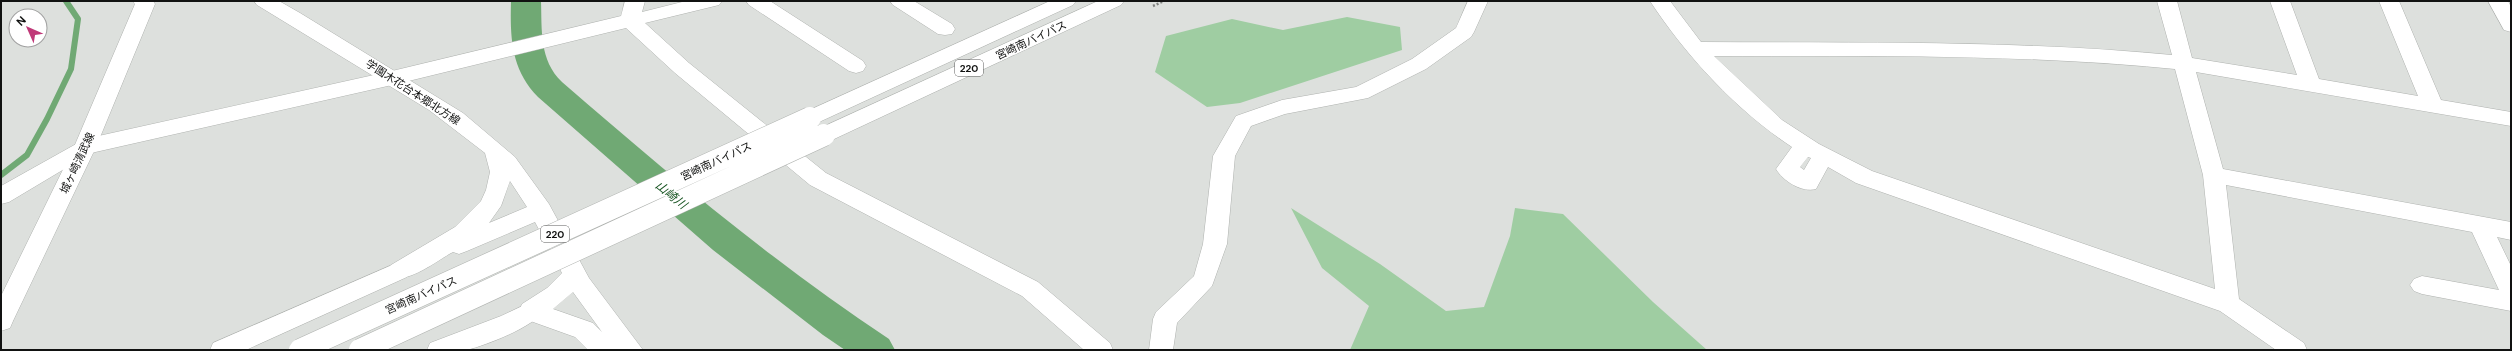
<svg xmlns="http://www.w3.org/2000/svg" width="2512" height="351" font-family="'DM Sans','Noto Sans JP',sans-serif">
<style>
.green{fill:#9fcda2}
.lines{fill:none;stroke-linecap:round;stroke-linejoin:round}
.stream{stroke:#70a974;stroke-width:6}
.river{fill:#70a974;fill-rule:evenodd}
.minor-casing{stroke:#afb2af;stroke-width:1}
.major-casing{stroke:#afb2af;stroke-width:1}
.highway-casing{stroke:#afb2af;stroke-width:1}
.path{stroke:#7e807e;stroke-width:2.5;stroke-dasharray:2 2;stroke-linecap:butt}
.minor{fill:#fff;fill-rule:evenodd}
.major{fill:#fff;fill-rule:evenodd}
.highway{fill:#fff;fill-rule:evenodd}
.highway-bridge-casing{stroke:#afb2af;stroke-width:23;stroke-linecap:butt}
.highway-bridge{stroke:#fff;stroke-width:22}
.labels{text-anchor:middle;stroke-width:3;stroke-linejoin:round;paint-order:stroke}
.shield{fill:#fff;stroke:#585958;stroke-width:1}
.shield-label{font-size:10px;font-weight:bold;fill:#111211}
.street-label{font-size:11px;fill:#111211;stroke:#fff}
.water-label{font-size:12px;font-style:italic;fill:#175421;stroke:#fff}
</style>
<rect width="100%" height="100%" fill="#dde0dd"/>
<path class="green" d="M1347,17L1400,27L1402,50L1240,103L1207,107L1155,72L1166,36L1232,19L1283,30Z
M1291,208L1380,264L1446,311L1484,307L1510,236L1515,208L1563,214L1653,302L1707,350H1350L1369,306L1322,268Z"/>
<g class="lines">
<path class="stream" d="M1,175L27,155L47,119L71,69L78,19L66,1"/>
<path class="river" d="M511,1H541C542,30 539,60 562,82C667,173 773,262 889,339L895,350H845L823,335L713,250L538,97C511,69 510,38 511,1Z"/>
<defs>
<path id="minor" d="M625,1H645L642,12L686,1H722L719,5L645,23L689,63L826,173L1038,282L1110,343L1113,350H1084L1022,296L810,185L675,73L626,28L392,85L91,153L9,202L1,204V186L85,139L392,71L621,16Z
M746,1H770L863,61L866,66L863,71L856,73L849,71L749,5Z
M890,1H914L952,24L955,29L952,34L945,35L938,34L893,5Z
M1468,1H1488L1474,32L1471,37L1426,69L1368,98L1285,114L1251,126L1235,156L1227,244L1212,286L1177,323L1173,350H1149L1153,319L1156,312L1194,276L1203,244L1213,156L1236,116L1282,100L1356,87L1412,59L1456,28Z
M1650,1H1670L1701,42C1858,43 2015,40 2172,55L2157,1H2177L2192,58L2297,75L2270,1H2290L2319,79L2418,96L2379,1H2399L2441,100L2511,112V126L2196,72L2223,169L2511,222V240L2497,237L2511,266V311L2422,294L2414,291L2410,285L2414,279L2422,276L2499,290L2472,232L2226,185L2239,299L2304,343L2307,350H2276L2220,311L1856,183L1828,167L1816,189C1802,193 1783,181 1776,169L1792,147C1737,111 1686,56 1650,1ZM1714,56C1868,56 2022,54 2175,69L2203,175L2215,289L1872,171L1819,144L1782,120ZM1808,157L1811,158L1804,170L1800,167Z
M2488,1H2508L2511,7V32L2504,30Z"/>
<path id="major" d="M133,1H153L155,4L96,147L13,321L10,328L1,331V296L74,147L135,4Z
M254,1H279L300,13L463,113L515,157L549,204L589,278L643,350H588L575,337L522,318L519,311L522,304L547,288L562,273L535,222L467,251L459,254L453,252C436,261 410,283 391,277L387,271L391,265L455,227L481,201L486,190L490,172L485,153L429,110L257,5ZM510,181L527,207L489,223L501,206ZM573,292L602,332L593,323L553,309Z"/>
<path id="highway" d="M1050,1H1076L1073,5L817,123L810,125L803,123L799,118L803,113Z
M1098,1H1124L1121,5L832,140L824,142L816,140L813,135L816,130Z
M399,262L407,265L411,271L407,277L246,350H210L213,343Z
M531,302L540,304L543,311C534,327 486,345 467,350C455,351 439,350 427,350L430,343L501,316Z"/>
</defs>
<use href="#minor" class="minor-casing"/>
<use href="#major" class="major-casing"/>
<use href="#highway" class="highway-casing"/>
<path class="path" d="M1153,6L1164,1"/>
<use href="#minor" class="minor"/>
<use href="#major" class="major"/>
<use href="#highway" class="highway"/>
<defs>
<path id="highway-bridge" d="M300,350L810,118
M360,350L824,135"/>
</defs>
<use href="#highway-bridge" class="highway-bridge-casing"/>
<use href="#highway-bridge" class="highway-bridge"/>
</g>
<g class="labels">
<g class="shield">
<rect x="955" y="60" width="28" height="16" rx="3"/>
<rect x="541" y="226" width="28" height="16" rx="3"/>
</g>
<g class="shield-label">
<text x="969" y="72">220</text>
<text x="555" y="238">220</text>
</g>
<g class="street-label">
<text transform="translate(1031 40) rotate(-25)" y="4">宮崎南バイパス</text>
<text transform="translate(413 92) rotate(33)" y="4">学園木花台本郷北方線</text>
<text transform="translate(716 161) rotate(-25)" y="4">宮崎南バイパス</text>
<text transform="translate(77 163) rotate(-65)" y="4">城ヶ崎清武線</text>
<text transform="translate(421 295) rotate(-24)" y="4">宮崎南バイパス</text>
</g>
<g class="water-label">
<text transform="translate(671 195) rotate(39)" y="4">山崎川</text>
</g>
</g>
<rect width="2512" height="351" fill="none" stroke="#111211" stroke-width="4"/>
<g transform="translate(28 28) rotate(315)"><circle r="19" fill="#ffffff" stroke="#a0a0a0"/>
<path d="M0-3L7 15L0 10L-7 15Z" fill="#c03978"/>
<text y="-6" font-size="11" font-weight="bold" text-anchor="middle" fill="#111211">N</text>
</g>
</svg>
